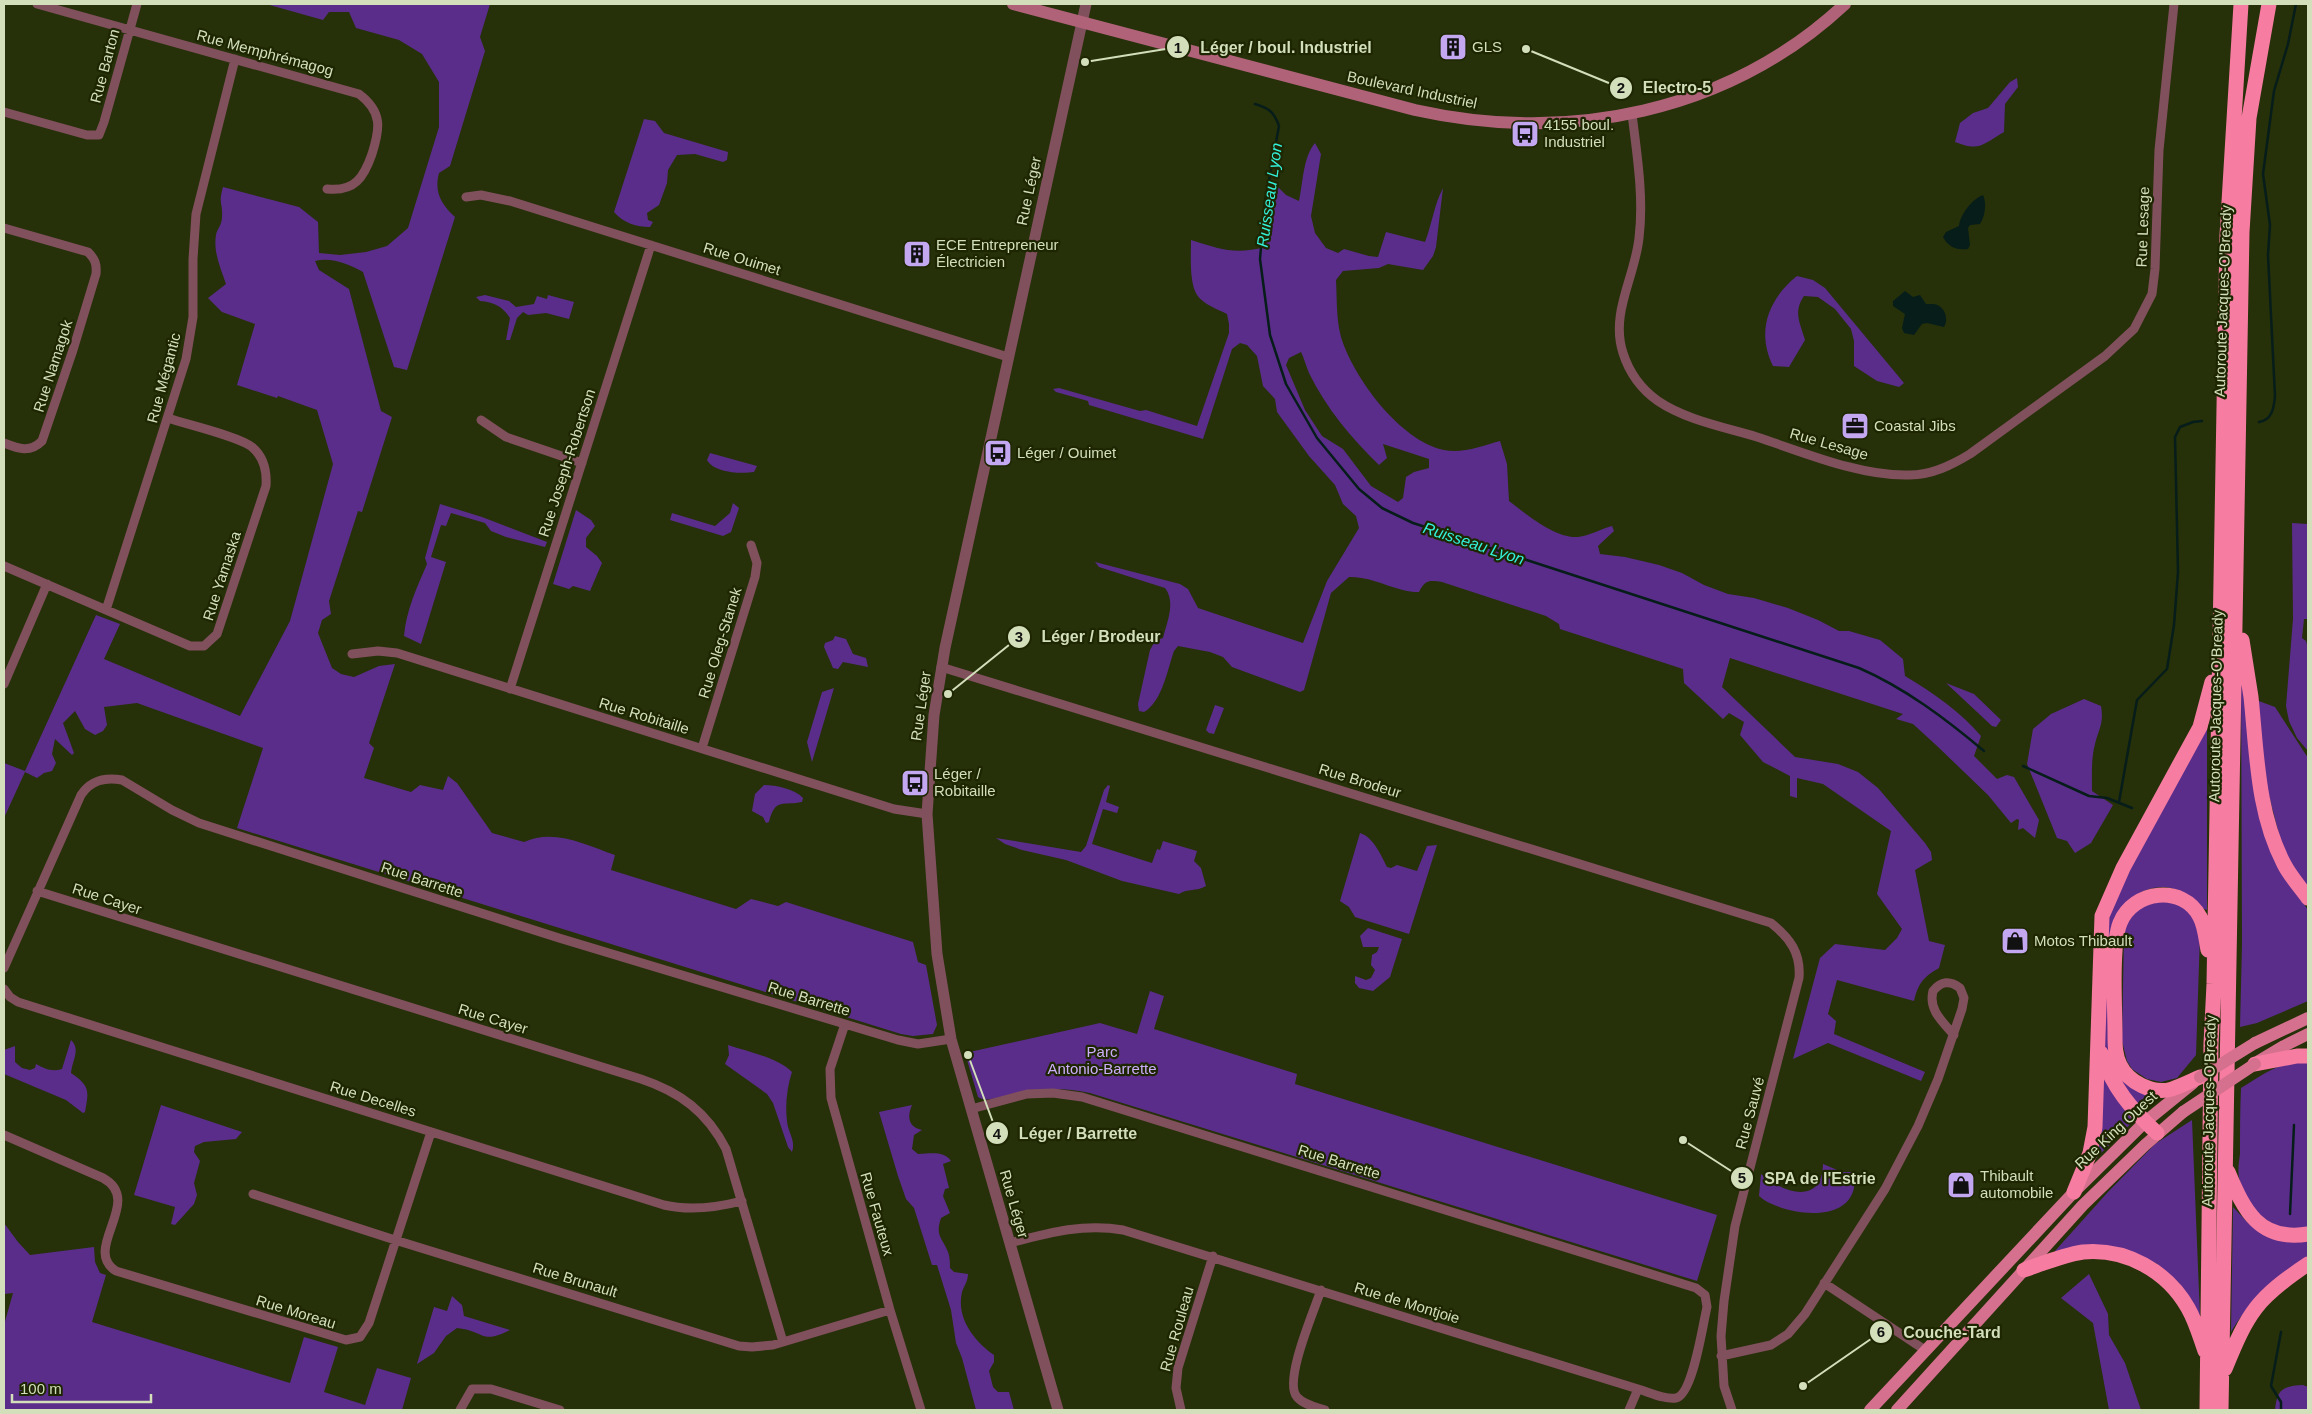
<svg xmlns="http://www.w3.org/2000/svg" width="2312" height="1414" font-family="Arial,sans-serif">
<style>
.green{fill:#5a2d8a;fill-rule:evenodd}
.water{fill:#061d1a}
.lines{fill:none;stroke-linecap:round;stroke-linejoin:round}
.stream{stroke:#061d1a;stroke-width:2.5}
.minor{stroke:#81505d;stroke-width:9}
.tertiary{stroke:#81505d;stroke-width:11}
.secondary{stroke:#b06279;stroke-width:12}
.primary{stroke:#d5708e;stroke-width:12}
.motorway{stroke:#f67ca1;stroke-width:15}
.primary-bridge{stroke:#d5708e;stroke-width:12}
.labels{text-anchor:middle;stroke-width:4.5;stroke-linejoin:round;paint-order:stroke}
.poi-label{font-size:15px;fill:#d3dfbb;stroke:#1d2600;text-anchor:start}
.street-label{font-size:15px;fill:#d3dfbb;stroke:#1d2600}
.park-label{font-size:15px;fill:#ccaefa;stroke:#1d2600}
.water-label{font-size:16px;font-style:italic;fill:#33f1da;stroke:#1d2600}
.leader{fill:none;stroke:#d3dfbb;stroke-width:2}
.callout-dot{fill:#d3dfbb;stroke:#1d2600;stroke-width:2}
.mark-label{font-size:15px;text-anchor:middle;font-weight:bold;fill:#111}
.callout-label{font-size:16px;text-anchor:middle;font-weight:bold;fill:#d3dfbb;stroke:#1d2600;stroke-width:4.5;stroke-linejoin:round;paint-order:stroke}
</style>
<rect width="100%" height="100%" fill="#263009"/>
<path class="green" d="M266,4H490L480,37L485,51L450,166L439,173C434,192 441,204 455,217L407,370L394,367L363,272C348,264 332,257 315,261L319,270L349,289L381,411L392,417L362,512L358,511L329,601L331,614L322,620L318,633L332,668L341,674L354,677L379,666L395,664L369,743L374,748L364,778L411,792L420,785L443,790L448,776L457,783L492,833L524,842C554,828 586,845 615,855L611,870L736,909L751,899L778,906L786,902L913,942L918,962L926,965L937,1025L933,1034L913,1036L901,1034L237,828L263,748L137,703L104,707L107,725L103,731L95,735L85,729L75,711L63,723L74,753L72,755L55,739L52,754L56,763L52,771L44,773L37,778L25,772L4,818V763L25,771L96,615L120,624L104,659L240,716L290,621L333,464L317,410L278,396L277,398L237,385L255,324L222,312L208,298L226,284C221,269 213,252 216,235C217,229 222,225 222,217C223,202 218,205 223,187L299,207L318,222L319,253L340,255L366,252L387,246L408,228L439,127V82L422,54L399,40L356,28L349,12H329L323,20Z
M2017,78L2018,87L2005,104L2004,132C1983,144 1980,152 1955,142L1960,123L1973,113L1988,108L2010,82Z
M644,119L655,121L664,133L728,152L727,160L723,162L695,154L677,155L668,170L667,183L659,205L647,213L648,220L653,222L650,227C637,227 623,223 614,212Z
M1315,143L1321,154L1311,216L1315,233L1326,248L1338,253L1344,249L1369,256L1378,257L1386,232L1425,242C1432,224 1434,205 1443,188L1436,247L1433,256L1423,270L1388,264L1379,268L1343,271L1336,280C1337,298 1336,319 1341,337C1353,377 1400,441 1444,450C1462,454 1482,446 1500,441L1507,464L1509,501C1526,514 1556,539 1578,537C1589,536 1601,529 1612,526L1614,531L1598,546L1600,554L1625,557L1659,565L1682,573L1704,585L1728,594L1754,598L1788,608L1818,620L1839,631H1849L1880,640L1903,659L1905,676C1932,692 1961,712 1981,736L1974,756L1997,779L2007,775L2014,777L2039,820L2035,838L2023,828L2018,830L2019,820L2017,819L2011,823L1988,795L1936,745L1913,724L1896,719L1903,714L1730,658L1722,687L1795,757L1838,764L1858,772L1878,788L1925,843L1931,852L1932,860L1915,870L1929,941L1945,945L1939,968C1923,977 1918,984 1914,1001L1837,980L1828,1014L1836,1021L1834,1034L1925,1072L1921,1081L1828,1043L1793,1059L1820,958L1835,944L1885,950L1897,938L1902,929L1877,894L1891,831L1823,784L1797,778V798L1790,796V776L1763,762L1740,735L1744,722L1729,713L1723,719L1684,683L1683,669L1560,629L1559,624L1546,616L1442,582C1429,580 1425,580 1419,592C1395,592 1373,576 1349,577L1331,593L1304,690L1300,692L1232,667L1223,657L1210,652L1178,646L1174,651C1167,671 1162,702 1144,712L1139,711L1138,704L1150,650L1155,641L1163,638C1167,622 1176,602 1165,588L1099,567L1095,562L1180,584L1188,589L1198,608L1303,643L1327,581L1359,528L1356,516L1343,504L1335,485L1309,456L1277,412L1275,399L1263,386L1257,356L1247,345L1240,343L1232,349L1203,439L1089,405L1088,401L1056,392L1053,389L1059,388L1140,411L1146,410L1197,426L1229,333V324L1227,314C1217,309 1203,304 1197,295C1189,283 1191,254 1191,240C1220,249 1235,255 1265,247L1269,207L1274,183L1286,195L1299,201C1303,183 1303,157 1315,143ZM1301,352C1304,358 1306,366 1309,373C1326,408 1352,439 1379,465L1387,458L1383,444L1429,459V468L1414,472L1406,477L1403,498L1398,502L1371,486L1343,449L1322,436L1305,410L1286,365L1289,358Z
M1797,276L1813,280L1825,288L1904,383L1899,387L1877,381L1854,366V341L1851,329L1835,309L1818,297L1804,296C1793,312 1800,323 1805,340L1789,367L1773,366C1756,332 1768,299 1797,276Z
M485,295L509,301L516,307L534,304L537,296L547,299L548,295L574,302L569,319L546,313L528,315L523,312L517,318L510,340H506L510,318C502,306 494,302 480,301L476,297Z
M710,453L757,466L754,472C741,474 714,473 707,460Z
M733,503L739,508L731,532L723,536L670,520L672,513L715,526L730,513Z
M440,504L482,517L547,542L545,547L506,537L491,531L485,523L451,513L446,526L441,525L431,557L446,562L421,644L404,636C406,611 417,587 427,564L425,558Z
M576,510L591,520L595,526L586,538V547L597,556L602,563L590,591L573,586L569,589L553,584Z
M2292,523L2308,524V619H2304L2302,638L2306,641L2308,649V751L2297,738L2289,721L2286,706L2293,619Z
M835,636L846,639L853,654L866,658L868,667L843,662L838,669L833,668L824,647L825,643L833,640Z
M2241,667L2285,876L2308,910V1001L2257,1023L2240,1027L2242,944Z
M1946,683L1974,694L2001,720L1996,727L1992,726Z
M834,688L812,762L807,742L822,692Z
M2084,699L2101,706C2104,724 2099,728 2095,744C2091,759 2092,775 2092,791L2113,805L2091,843L2075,853L2067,841L2057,838L2027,764L2033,729L2051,714Z
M2256,700L2275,707L2308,758V887L2290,865L2283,850L2265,780Z
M1215,705L1224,708L1214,734L1209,733L1206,730Z
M2207,725V910C2198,908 2190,896 2182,892C2155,878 2125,896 2114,921L2108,1035L2110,1058L2159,1096L2094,1160L2104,937L2117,889Z
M764,785C776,785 795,789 803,798L802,802C784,806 775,797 769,822L766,823L763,817L752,811L755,794Z
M1108,785L1110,786L1106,802L1119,807L1117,813L1103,809L1092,844L1152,863L1157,849L1160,850L1163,841L1197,851L1194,861L1201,868L1206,886C1196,892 1188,888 1179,894L1122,881L1066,860L1022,850L1005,844L996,838L1081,852L1086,846L1104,790Z
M1360,833C1373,837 1381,855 1387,867L1391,868L1397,865L1417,871L1427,846L1437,845L1409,934L1355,917L1349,907L1340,901Z
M2154,901L2176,903L2192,914L2200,935L2196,1055L2177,1078L2161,1082L2147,1079L2132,1069L2127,1061L2122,1041L2124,933C2128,916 2138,908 2154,901Z
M1368,928L1402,939L1390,977L1373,991L1359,988L1355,983V976L1366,980L1371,978L1375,970L1371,965L1372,955L1377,952L1379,947H1363L1360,936Z
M1150,991L1164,996L1154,1029L1297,1074L1295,1084L1717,1215L1697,1281L1090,1093C1063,1087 1039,1088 1012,1094C1003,1096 985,1103 978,1097L965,1053L1100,1023L1137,1034Z
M71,1040C81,1049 72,1061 71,1073C90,1086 89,1090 85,1112L83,1113L66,1100L4,1074V1050L15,1046V1062L22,1068L30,1070L35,1068L36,1064C45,1069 52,1072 62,1069Z
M728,1045C748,1052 777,1057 792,1072C787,1087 785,1105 787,1121C788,1133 796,1140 792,1152L788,1147L773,1103L767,1094L725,1064L729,1055Z
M2308,1062V1228C2275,1235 2248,1212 2240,1181C2237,1173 2239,1162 2240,1154C2240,1132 2240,1110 2241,1088C2267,1072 2276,1063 2308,1062Z
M161,1105L242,1132L236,1139L204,1142L195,1146L194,1152L200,1161L194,1183L197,1195L194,1204L175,1225L171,1224L175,1207L134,1195Z
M912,1105C907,1117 908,1127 922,1130L914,1135L912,1149L918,1154C930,1154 943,1150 951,1161L943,1164L949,1188L945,1189L943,1196L950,1213L941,1218C935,1236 942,1237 948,1252C950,1257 950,1264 950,1268L954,1272L968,1274C968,1281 964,1286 962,1292C956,1318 974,1341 994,1355V1362L989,1371L993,1387L998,1392H1009L1014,1410H976L962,1358L956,1343L951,1310L937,1265H932L914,1208L906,1199L898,1176L879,1112Z
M2192,1120L2200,1316L2179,1283L2156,1263L2056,1253L2055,1251L2107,1193L2155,1144Z
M1823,1164L1842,1172H1852C1852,1177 1855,1183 1854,1188C1846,1226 1779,1214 1759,1196L1761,1174C1783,1193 1822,1206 1823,1164Z
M2233,1207L2248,1223L2258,1230L2308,1241V1257C2275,1282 2253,1295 2231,1332Z
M4,1223L18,1242L30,1255L94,1247L95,1262L100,1273L106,1275L92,1322L290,1383L304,1337L338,1347L324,1392L365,1405L377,1368L411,1378L402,1410H4V1325L13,1293L4,1294Z
M2089,1274L2108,1314L2109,1335L2125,1363L2141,1410H2109L2093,1323L2061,1298Z
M452,1296L462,1305L464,1316L510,1330C480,1345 486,1331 457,1328L446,1336L434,1353L417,1364L434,1307L447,1311Z
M2303,1385L2308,1387V1410H2275C2277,1389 2283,1386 2303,1385Z"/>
<path class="water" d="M1983,195C1987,204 1985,216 1980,224L1970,225L1968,228L1970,245L1968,249C1957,250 1949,248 1943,237L1946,232L1959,226C1960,215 1972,199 1983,195Z
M1905,291L1913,297L1920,295L1926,304C1928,304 1931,304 1934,304C1945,306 1949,319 1944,327L1927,323L1922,324L1914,335L1904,333L1902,328L1905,314L1893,306V301Z"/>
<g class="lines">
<path class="stream" d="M1255,104C1269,108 1274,112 1279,126L1265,202L1260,259L1270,335L1286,384L1317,438L1359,489L1382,508L1413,523L1859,668C1905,688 1946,719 1984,751
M2259,422C2272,420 2274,408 2275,396L2268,255L2270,225L2263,174L2274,91L2288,44L2296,4
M2023,766L2089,796L2107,798L2132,808
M2119,802L2137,700L2167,669L2174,625L2178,572L2175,437L2180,427L2193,422L2202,421
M2290,1214L2294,1125
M2281,1332L2271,1386L2281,1402V1410"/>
<path class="minor" d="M37,4L359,94C383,112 380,129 372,154C364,177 355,192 327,189
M4,112L87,135H99L104,122L137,4
M1632,114C1637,155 1644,198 1639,238C1635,277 1610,313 1623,353C1629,372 1641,389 1658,401C1686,420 1724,427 1757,437C1803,452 1861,477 1910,475C1932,475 1952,465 1970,454L2105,356L2134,329L2152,294L2155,269L2159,150L2174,4
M466,197L481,195L510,201L1008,357
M4,228L88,252C95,259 97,264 96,274L73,350L42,441C30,453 19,449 4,443
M481,420L506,437L582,463
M4,566L190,646H204L217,634L266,486C267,471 264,457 252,447C238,436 188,425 168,418
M106,610L186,359L193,317V259L196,214L235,59
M352,654L378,651L397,653L894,809L927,814
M941,667L1771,923C1790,938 1801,953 1799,978L1735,1226L1724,1301L1721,1336L1724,1386L1732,1410
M4,684L47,584
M510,689L651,245
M702,748L755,577L757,563L751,545
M37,891L641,1079C680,1092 707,1112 726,1149L783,1342
M4,968L81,795C91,780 105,777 122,780L172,810L199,823L559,938L898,1040L918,1044L951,1039
M4,989L10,997L18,1002L664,1205C690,1211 715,1208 742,1201
M845,1024L830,1069L831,1098L890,1310L921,1410
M971,1109L1027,1094L1053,1093L1082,1097L1696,1288L1705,1295L1707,1307C1703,1323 1693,1395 1676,1398C1665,1400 1649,1392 1638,1389L1123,1230C1083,1223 1048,1233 1010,1243
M4,1135L103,1178C145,1201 81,1249 116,1271L346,1340L360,1337L369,1323L431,1132
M253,1194L395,1240L739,1346L752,1347L773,1345L890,1310
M1824,1283L1925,1350
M1321,1290C1314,1311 1283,1382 1297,1397C1304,1405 1316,1407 1325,1410
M1721,1356L1771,1345L1788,1334L1805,1314L1885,1189L1918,1126L1938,1079L1962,1009L1964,998L1960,988C1950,980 1941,981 1933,991C1928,1010 1943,1022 1954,1035
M460,1410L472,1389H491L560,1410
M1181,1410L1176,1388L1178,1368L1213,1256
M1629,1410L1638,1389"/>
<path class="tertiary" d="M1058,1410L951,1039L937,954L927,814L934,715L945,648L1086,4"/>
<path class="secondary" d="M1013,4L1415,110C1568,144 1728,113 1845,4"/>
<path class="primary" d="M2255,1043L2308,1018
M2259,1061L2284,1046L2308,1034
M1870,1410L2074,1192L2145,1122L2193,1083
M1897,1410L2083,1205L2145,1145L2183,1112"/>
<path class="motorway" d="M2242,640C2245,659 2248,678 2251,697C2257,754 2257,812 2284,864C2290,876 2300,887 2308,898
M2101,1053C2113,1088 2131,1109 2157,1133
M2255,1064L2297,1056H2308
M2200,1077C2191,1081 2181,1086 2172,1089C2153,1095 2128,1082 2120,1065C2115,1055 2115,1045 2115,1034C2115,1007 2111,946 2120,923C2133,890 2183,884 2200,917C2205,926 2206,940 2208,950
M2228,1172C2244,1210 2259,1242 2308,1234
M2074,1192L2090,1153L2095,1127L2102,916L2123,868L2200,727L2212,682
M2024,1270C2044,1263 2063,1255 2083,1252C2126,1248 2167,1271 2188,1308C2196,1322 2200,1337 2205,1351
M2225,1369C2248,1312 2257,1298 2308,1264
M2207,1410L2211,1044L2214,984L2227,235L2241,4
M2221,1410L2242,232L2249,118L2269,4"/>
<path class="primary-bridge" d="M2200,1077L2255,1043
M2183,1112L2255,1064"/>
</g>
<defs>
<symbol id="building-square" viewBox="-11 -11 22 22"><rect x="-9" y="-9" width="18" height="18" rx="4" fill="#c4a7f1" stroke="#1d2600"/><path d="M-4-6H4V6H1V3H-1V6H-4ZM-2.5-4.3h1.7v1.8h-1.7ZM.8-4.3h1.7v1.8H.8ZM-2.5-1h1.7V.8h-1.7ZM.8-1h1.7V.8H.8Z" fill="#111"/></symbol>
<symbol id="bus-square" viewBox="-11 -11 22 22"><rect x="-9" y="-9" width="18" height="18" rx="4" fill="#c4a7f1" stroke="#1d2600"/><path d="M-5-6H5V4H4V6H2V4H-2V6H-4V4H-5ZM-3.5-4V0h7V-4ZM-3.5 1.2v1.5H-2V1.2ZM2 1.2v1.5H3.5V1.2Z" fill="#111"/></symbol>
<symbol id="office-square" viewBox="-11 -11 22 22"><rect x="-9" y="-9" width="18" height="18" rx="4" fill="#c4a7f1" stroke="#1d2600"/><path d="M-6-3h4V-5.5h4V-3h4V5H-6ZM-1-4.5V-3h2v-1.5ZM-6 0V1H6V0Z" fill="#111"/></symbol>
<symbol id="shop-square" viewBox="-11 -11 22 22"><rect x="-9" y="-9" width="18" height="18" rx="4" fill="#c4a7f1" stroke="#1d2600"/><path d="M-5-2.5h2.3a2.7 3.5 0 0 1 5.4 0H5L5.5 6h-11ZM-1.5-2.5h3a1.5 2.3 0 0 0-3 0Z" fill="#111"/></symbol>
</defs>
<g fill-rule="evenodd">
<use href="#building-square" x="1437" y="31" width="32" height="32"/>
<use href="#bus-square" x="1509" y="118" width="32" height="32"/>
<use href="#building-square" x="901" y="238" width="32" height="32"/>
<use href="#office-square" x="1839" y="410" width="32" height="32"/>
<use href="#bus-square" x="982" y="437" width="32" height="32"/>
<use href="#bus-square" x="899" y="767" width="32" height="32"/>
<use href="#shop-square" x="1999" y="925" width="32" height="32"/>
<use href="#shop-square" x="1945" y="1169" width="32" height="32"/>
</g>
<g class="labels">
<g class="poi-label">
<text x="1472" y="52">GLS</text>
<text x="1544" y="130">4155 boul.<tspan x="1544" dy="17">Industriel</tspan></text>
<text x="936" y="250">ECE Entrepreneur<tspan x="936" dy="17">Électricien</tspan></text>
<text x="1874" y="431">Coastal Jibs</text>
<text x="1017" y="458">Léger / Ouimet</text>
<text x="934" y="779">Léger /<tspan x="934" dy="17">Robitaille</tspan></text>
<text x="2034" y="946">Motos Thibault</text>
<text x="1980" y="1181">Thibault<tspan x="1980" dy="17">automobile</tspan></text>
</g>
<g class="street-label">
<text transform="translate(265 53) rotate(15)" y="5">Rue Memphrémagog</text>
<text transform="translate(105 66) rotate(-75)" y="5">Rue Barton</text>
<text transform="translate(1412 90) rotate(12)" y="5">Boulevard Industriel</text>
<text transform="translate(1029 191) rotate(-78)" y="5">Rue Léger</text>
<text transform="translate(2143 227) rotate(-88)" y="5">Rue Lesage</text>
<text transform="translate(742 259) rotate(17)" y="5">Rue Ouimet</text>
<text transform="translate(2223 301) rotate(-88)" y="5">Autoroute Jacques-O'Bready</text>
<text transform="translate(53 366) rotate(-72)" y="5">Rue Namagok</text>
<text transform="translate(164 378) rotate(-75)" y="5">Rue Mégantic</text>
<text transform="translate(1829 444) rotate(16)" y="5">Rue Lesage</text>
<text transform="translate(567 463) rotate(-72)" y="5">Rue Joseph-Robertson</text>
<text transform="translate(222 576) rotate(-72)" y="5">Rue Yamaska</text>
<text transform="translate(720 643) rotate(-73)" y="5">Rue Oleg-Stanek</text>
<text transform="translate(921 706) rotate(-82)" y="5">Rue Léger</text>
<text transform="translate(2216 706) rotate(-89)" y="5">Autoroute Jacques-O'Bready</text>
<text transform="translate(644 716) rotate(17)" y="5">Rue Robitaille</text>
<text transform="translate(1360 781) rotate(17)" y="5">Rue Brodeur</text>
<text transform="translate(422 880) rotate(18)" y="5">Rue Barrette</text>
<text transform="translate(107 899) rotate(18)" y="5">Rue Cayer</text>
<text transform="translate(809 999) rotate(17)" y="5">Rue Barrette</text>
<text transform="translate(493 1019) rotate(17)" y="5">Rue Cayer</text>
<text transform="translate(373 1099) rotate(17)" y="5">Rue Decelles</text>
<text transform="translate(2209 1111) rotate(-89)" y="5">Autoroute Jacques-O'Bready</text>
<text transform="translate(1750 1113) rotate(-75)" y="5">Rue Sauvé</text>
<text transform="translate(2116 1130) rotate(-43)" y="5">Rue King Ouest</text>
<text transform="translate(1339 1162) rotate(17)" y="5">Rue Barrette</text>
<text transform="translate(1014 1204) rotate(74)" y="5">Rue Léger</text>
<text transform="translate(877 1214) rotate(74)" y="5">Rue Fauteux</text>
<text transform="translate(575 1280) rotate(17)" y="5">Rue Brunault</text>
<text transform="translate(1407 1303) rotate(17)" y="5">Rue de Montjoie</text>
<text transform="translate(296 1312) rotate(17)" y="5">Rue Moreau</text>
<text transform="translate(1177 1329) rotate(-74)" y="5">Rue Rouleau</text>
</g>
<g class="park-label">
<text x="1102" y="1057">Parc<tspan x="1102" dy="17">Antonio-Barrette</tspan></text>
</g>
<g class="water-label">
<text transform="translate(1269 195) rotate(-82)" y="6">Ruisseau Lyon</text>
<text transform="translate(1474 543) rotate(18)" y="6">Ruisseau Lyon</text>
</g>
</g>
<path class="leader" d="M1085 62L1178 47M1526 49L1621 88M948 694L1019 637M968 1055L997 1133M1683 1140L1742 1178M1803 1386L1881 1332"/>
<g class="callout-dot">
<circle cx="1085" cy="62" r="5"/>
<circle cx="1526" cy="49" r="5"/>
<circle cx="948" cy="694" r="5"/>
<circle cx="968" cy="1055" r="5"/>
<circle cx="1683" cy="1140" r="5"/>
<circle cx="1803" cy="1386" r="5"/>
<circle cx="1178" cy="47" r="12"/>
<circle cx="1621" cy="88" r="12"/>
<circle cx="1019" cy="637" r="12"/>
<circle cx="997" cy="1133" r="12"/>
<circle cx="1742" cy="1178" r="12"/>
<circle cx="1881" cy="1332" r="12"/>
</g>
<g class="mark-label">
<text x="1178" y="53">1</text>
<text x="1621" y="93">2</text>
<text x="1019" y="642">3</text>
<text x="997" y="1139">4</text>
<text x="1742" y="1183">5</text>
<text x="1881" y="1337">6</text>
</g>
<g class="callout-label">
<text x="1286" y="53">Léger / boul. Industriel</text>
<text x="1677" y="93">Electro-5</text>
<text x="1101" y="642">Léger / Brodeur</text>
<text x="1078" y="1139">Léger / Barrette</text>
<text x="1820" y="1184">SPA de l'Estrie</text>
<text x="1952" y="1338">Couche-Tard</text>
</g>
<rect width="2312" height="1414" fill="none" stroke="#d3dfbb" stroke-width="10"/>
<path d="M12 1394v8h139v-8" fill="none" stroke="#d3dfbb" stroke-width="2.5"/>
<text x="20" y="1394" font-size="15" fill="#d3dfbb" stroke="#1d2600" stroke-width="4" paint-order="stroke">100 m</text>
</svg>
